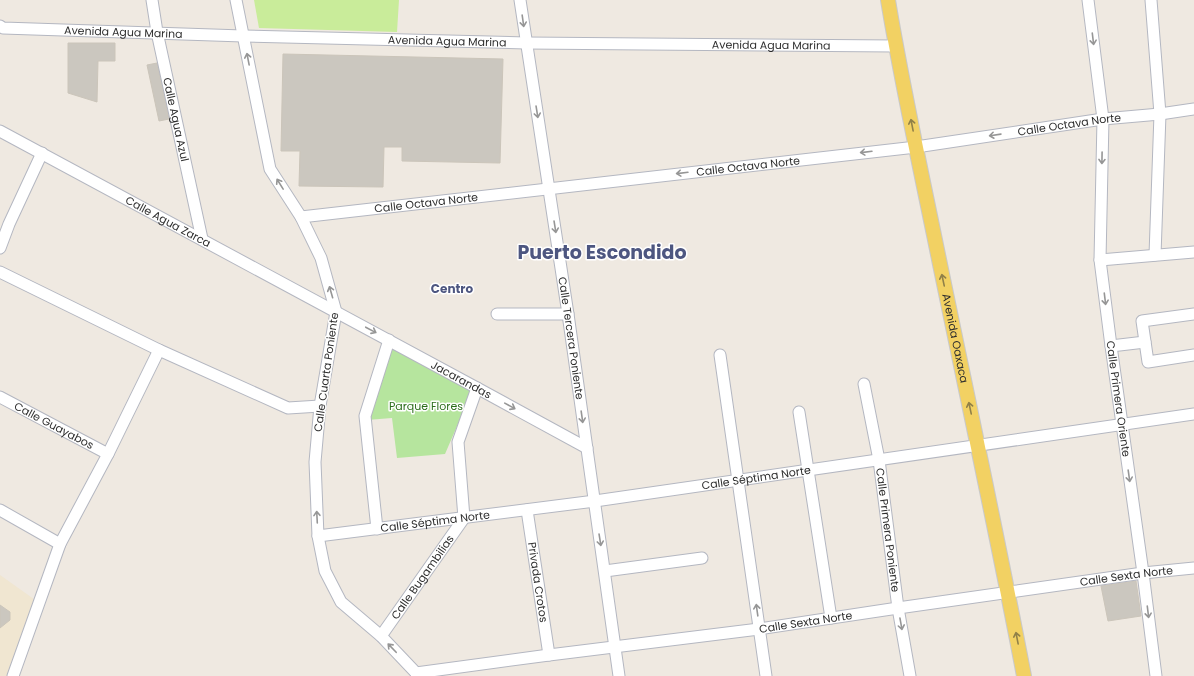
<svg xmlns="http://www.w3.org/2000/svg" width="1194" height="676" font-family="Poppins,sans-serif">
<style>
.education{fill:#f0e6d1}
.green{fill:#b6e59e}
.pitch{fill:#c9ec9a}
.building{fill:#cbc7bf;stroke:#cbc5ba}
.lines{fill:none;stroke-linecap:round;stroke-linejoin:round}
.minor-casing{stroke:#b4b7c1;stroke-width:13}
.major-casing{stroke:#c9c9c9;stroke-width:16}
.minor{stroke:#fff;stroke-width:11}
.major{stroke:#f2d163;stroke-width:14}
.oneway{stroke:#969696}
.oneway2{stroke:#908048}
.labels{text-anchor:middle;stroke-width:3;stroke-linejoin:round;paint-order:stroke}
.street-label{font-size:11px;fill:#2e2e2e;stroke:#fff}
.park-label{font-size:11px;fill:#2c6e1b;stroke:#fff}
.neighbourhood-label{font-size:12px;font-weight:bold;fill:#4d5680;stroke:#fff}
.town-label{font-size:19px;font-weight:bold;fill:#4d5680;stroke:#fff}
</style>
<rect width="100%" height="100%" fill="#efe9e1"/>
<path class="education" d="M0,575L38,602L7,676H0Z"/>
<path class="green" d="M391,345L473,389L445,454L397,458L392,418L367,420Z"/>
<path class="pitch" d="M254,0H399L397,32L259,28Z"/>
<path class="building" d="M68,43H115V61H98L97,102L68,93Z
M283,54L503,59L500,163L402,161V147H384L383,187L299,186L300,151H281Z
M157,63L169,119L159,121L147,65Z
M1136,581L1141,616L1108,621L1101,586Z
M0,605L10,612V620L0,628Z"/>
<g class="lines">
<defs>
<g id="minor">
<path id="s1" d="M152,0L157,32L202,239"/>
<path d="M236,0L270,169L301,217L321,258L336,312L320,406L315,462L318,536L325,571L341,602L381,636L419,676"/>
<path id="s2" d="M520,0L568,314L619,676"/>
<path id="s3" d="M1088,0L1103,119L1100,260L1111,346L1143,573L1156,676"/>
<path d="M1151,0L1160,114L1155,255"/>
<path id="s4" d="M0,26L3,28L243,36L526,43L896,46"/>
<path id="s5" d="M0,131L477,388L587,448"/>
<path id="s6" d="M301,217L916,147L1103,119L1160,114L1194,109"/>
<path d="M0,248L9,224L42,153"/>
<path d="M1100,260L1194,252"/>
<path d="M0,272L159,350L288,408L320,406"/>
<path d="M497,314H568"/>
<path d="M1194,314L1142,321L1148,362L1194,355"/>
<path d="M1111,346L1145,342"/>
<path d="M720,355L766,676"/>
<path id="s7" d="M864,384L879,460L898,608L910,676"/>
<path id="s8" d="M0,397L108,454"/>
<path d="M799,412L831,618"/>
<path d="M0,510L60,544"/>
<path id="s9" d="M527,510L549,655"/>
<path d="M377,529L365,416L389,340"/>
<path id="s10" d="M318,536L595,501L1194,414"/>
<path d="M605,571L702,558"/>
<path id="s11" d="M381,636L464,518L458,442L477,388"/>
<path id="s12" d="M416,673L549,655L759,629L898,608L1143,573L1194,568"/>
<path d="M13,676L60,544L108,454L159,350"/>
</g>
<g id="major">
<path id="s13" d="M888,0C901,79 918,157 934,235C964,382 996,529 1024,676"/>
</g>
</defs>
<use href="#minor" class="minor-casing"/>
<use href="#major" class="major-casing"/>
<use href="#minor" class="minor"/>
<use href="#major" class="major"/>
</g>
<defs><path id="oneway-shaft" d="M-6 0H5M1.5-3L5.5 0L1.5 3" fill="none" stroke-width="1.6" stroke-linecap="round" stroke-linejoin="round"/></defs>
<g class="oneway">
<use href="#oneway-shaft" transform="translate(523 21) rotate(82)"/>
<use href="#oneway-shaft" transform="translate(1093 39) rotate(83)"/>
<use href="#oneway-shaft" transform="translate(248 59) rotate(-101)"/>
<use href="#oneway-shaft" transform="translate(537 112) rotate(81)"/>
<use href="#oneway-shaft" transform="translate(995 135) rotate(172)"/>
<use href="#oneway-shaft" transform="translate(866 152) rotate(173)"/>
<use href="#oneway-shaft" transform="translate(1102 158) rotate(91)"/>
<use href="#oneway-shaft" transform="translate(682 173) rotate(173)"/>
<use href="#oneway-shaft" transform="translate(280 184) rotate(-122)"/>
<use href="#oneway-shaft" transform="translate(555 227) rotate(81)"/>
<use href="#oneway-shaft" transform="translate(331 292) rotate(-106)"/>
<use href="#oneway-shaft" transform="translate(1105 299) rotate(83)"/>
<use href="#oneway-shaft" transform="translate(371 330) rotate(28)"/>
<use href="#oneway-shaft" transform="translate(510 406) rotate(29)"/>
<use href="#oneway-shaft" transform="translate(582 417) rotate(82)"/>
<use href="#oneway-shaft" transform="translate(1129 476) rotate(82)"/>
<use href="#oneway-shaft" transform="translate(317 517) rotate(-93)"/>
<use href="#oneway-shaft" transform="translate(600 540) rotate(81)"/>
<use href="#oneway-shaft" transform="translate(757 610) rotate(-98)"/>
<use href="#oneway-shaft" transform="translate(1148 612) rotate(83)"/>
<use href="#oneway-shaft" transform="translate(901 624) rotate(80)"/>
<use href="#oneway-shaft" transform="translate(392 648) rotate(-134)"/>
</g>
<g class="oneway2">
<use href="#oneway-shaft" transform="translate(912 125) rotate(-101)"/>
<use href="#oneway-shaft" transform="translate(943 280) rotate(-102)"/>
<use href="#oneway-shaft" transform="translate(970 408) rotate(-102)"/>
<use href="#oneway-shaft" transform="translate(1017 638) rotate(-101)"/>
</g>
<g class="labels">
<g class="street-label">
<text dy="4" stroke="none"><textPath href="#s4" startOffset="124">Avenida Agua Marina</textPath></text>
<text dy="4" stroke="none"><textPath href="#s4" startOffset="448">Avenida Agua Marina</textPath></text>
<text dy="4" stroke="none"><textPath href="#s4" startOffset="772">Avenida Agua Marina</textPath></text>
<text dy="4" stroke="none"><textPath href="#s1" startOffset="122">Calle Agua Azul</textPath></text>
<text dy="4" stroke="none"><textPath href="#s6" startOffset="774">Calle Octava Norte</textPath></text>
<text dy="4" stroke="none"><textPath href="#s6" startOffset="450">Calle Octava Norte</textPath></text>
<text dy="4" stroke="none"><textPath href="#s6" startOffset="126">Calle Octava Norte</textPath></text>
<text dy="4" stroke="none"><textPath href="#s5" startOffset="191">Calle Agua Zarca</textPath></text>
<text dy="4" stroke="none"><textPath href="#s2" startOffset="342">Calle Tercera Poniente</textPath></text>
<text dy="4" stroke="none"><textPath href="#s13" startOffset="345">Avenida Oaxaca</textPath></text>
<text transform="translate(326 372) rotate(-82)" y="4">Calle Cuarta Poniente</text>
<text dy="4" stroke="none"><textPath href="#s5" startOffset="524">Jacarandas</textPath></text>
<text dy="4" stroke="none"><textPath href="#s3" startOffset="401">Calle Primera Oriente</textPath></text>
<text dy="4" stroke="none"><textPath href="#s8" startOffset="61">Calle Guayabos</textPath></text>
<text dy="4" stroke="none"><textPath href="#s10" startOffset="442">Calle Séptima Norte</textPath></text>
<text dy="4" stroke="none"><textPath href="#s10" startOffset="118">Calle Séptima Norte</textPath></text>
<text dy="4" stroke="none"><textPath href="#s7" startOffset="148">Calle Primera Poniente</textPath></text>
<text dy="4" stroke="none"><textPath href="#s11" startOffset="72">Calle Bugambilias</textPath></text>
<text dy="4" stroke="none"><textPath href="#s12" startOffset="717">Calle Sexta Norte</textPath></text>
<text dy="4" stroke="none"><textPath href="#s9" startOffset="73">Privada Crotos</textPath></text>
<text dy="4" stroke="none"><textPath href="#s12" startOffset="393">Calle Sexta Norte</textPath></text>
</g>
<g class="park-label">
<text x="426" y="410">Parque Flores</text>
</g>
<g class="neighbourhood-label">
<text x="452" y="293">Centro</text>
</g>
<g class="town-label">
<text x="602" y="259">Puerto Escondido</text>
</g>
</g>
</svg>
